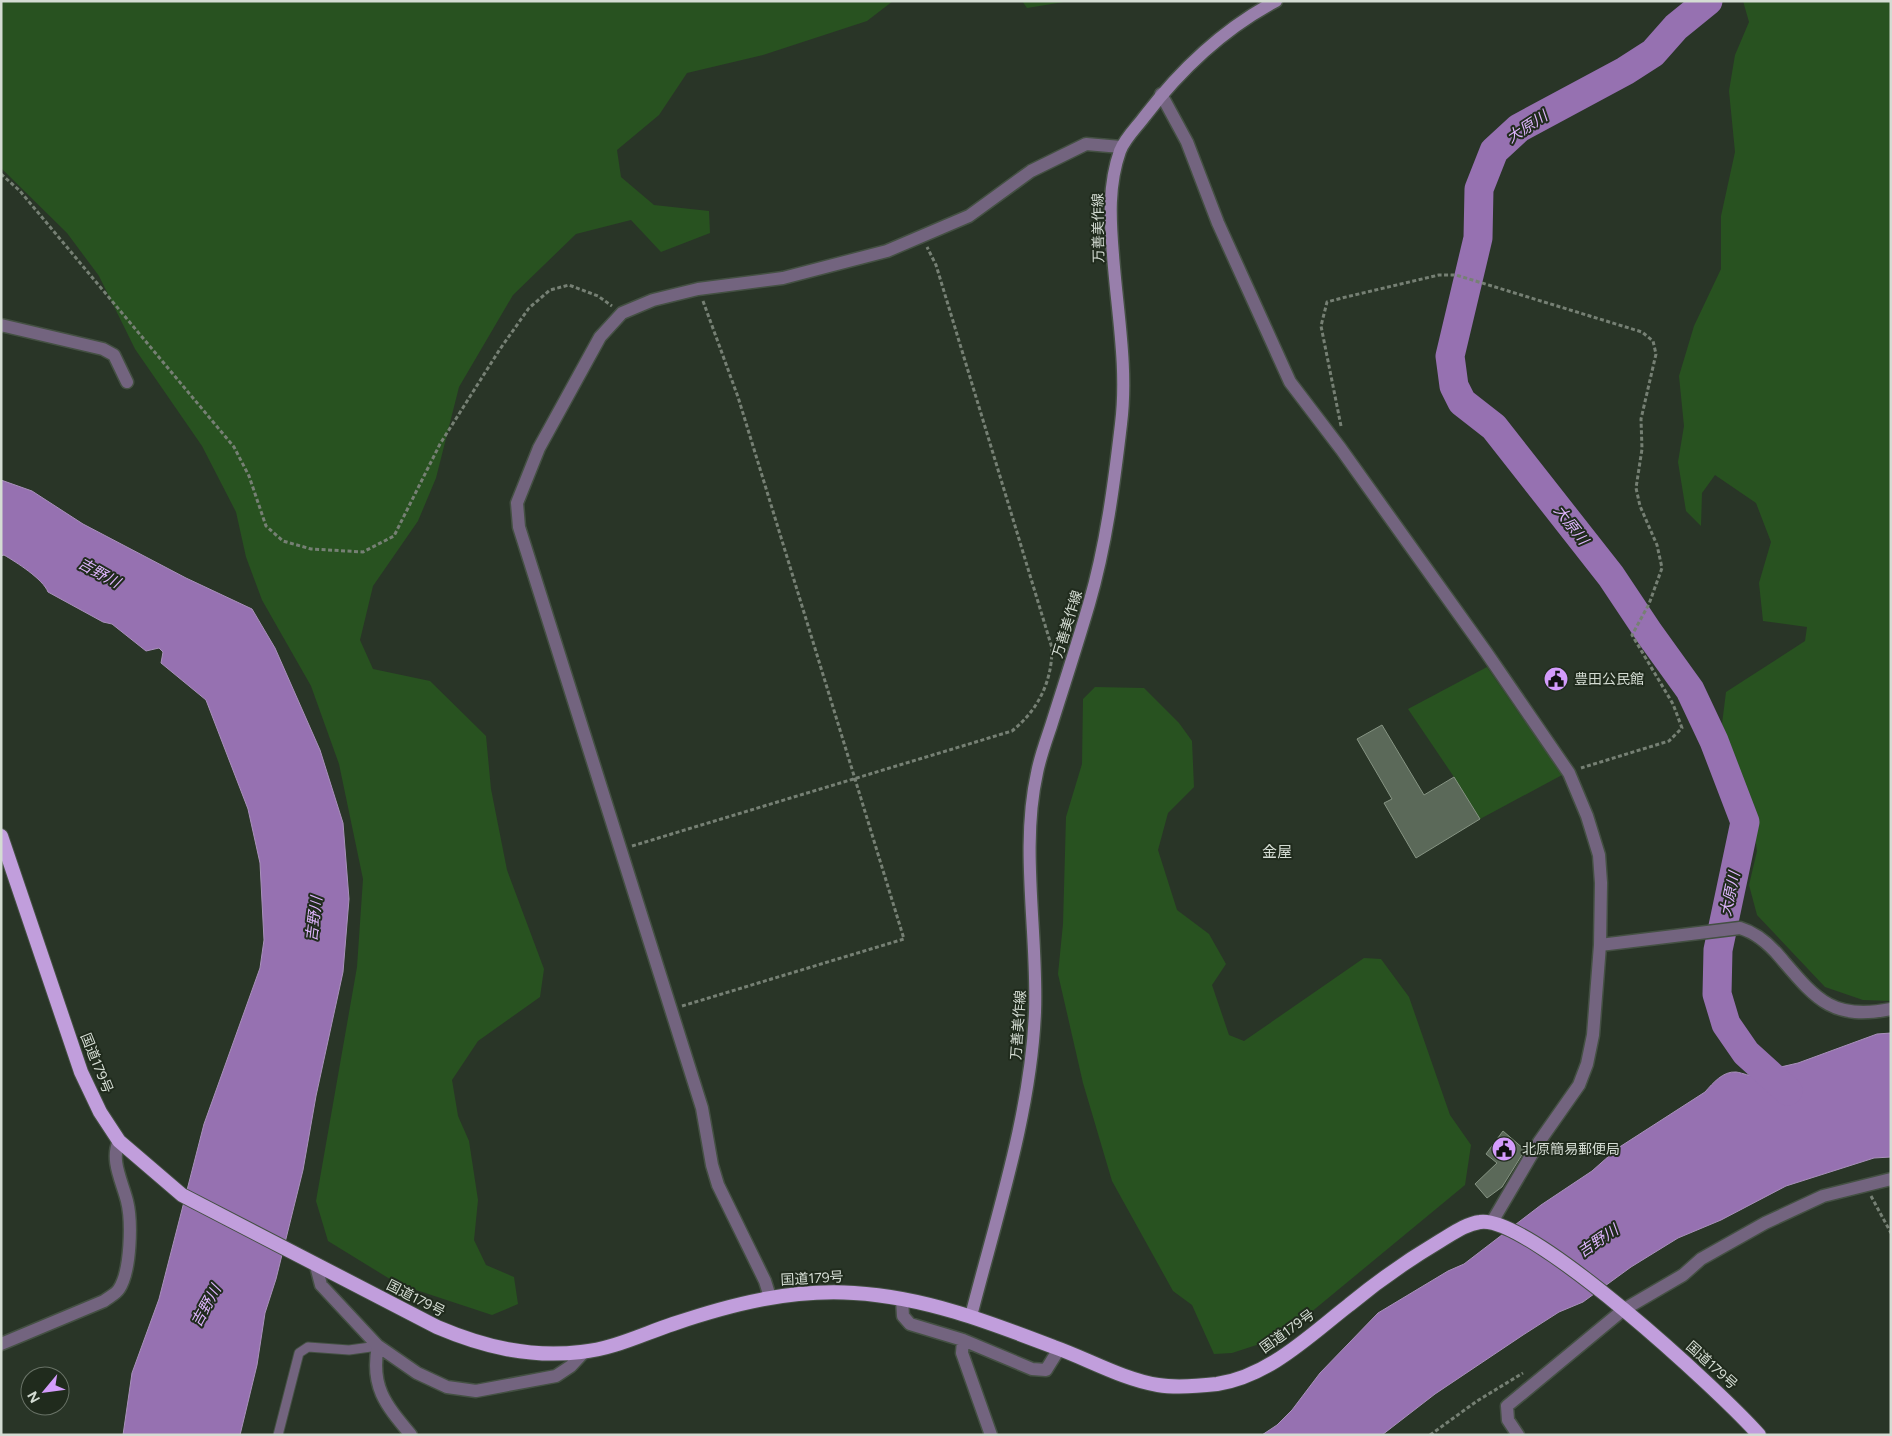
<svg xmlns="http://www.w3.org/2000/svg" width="1892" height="1436" font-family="Figtree,'Noto Sans JP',sans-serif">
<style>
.green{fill:#285220}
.water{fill:#9671b1;stroke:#a991bb}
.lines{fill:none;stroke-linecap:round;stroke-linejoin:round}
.river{stroke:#9671b1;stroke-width:29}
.building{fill:#5b6959;stroke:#869483}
.service-casing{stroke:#445043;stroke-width:11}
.minor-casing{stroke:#445043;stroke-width:15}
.secondary-casing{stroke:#445043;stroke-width:15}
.trunk-casing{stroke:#445043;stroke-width:16}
.path{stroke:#768074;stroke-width:3;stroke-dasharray:4 2.5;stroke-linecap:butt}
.service{stroke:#73647f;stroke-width:9}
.minor{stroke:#73647f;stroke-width:12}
.secondary{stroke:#987fab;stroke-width:12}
.trunk{stroke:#c19edc;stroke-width:14}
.labels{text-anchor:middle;stroke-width:4;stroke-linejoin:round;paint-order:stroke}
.street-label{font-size:14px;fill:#d4dcd3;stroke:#202b1d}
.poi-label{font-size:14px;fill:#d4dcd3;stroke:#202b1d;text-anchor:start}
.water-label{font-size:15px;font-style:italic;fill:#deb5fd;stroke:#202b1d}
.neighbourhood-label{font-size:15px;fill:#d4dcd3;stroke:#202b1d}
</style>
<rect width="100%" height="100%" fill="#293527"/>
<path class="green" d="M1,1H893L867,21L763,55L687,73L659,115L617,150L621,177L654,205L709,211L710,233L661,252L631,220L576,234L513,295L459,387L436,478L418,521L373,586L360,640L373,669L430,681L486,736L491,789L507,870L544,969L540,997L478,1041L452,1080L458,1116L469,1141L478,1200L474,1240L486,1265L514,1277L518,1304L492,1315L398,1284L328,1241L316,1201L357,967L363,879L339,764L311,686L262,600L246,557L236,512L202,446L135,349L99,276L67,233L1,168Z
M1022,1H1070L1027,8Z
M1743,1H1891V1001L1863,1000L1825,987L1757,915L1749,885L1757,851L1750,803L1722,724L1726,692L1805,641L1807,627L1763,621L1759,583L1771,542L1756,503L1715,475L1702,493L1701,526L1686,511L1678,462L1684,426L1679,376L1694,326L1721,269V216L1735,152L1729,91L1735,55L1749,22Z
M1487,667L1562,775L1480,819L1454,777L1408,709Z
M1095,687L1144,688L1179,723L1192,741L1194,787L1168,813L1158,850L1177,910L1209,934L1226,964L1212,985L1229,1035L1244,1041L1364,958L1381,959L1409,997L1450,1115L1471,1145L1465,1185L1281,1337L1232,1353L1214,1354L1192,1305L1173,1291L1112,1181L1083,1083L1058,974L1063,924L1066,817L1082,764L1083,699Z"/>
<path class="water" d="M1,480L32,491L83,524L186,578L252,609L275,648L320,750L343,823L349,899L343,972L316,1096L303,1170L276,1279L265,1313L257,1365L240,1435H123L132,1373L159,1299L204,1124L260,968L264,940L260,863L248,809L206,700L161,663L163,652L159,648L146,651L112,624L103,622L48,592C43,579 16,562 4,555L1,556Z
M1891,1033V1157L1874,1158L1786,1186L1721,1220L1678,1238L1631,1267L1583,1302L1559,1312L1523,1335L1435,1394L1382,1435H1262L1277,1425L1292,1410L1320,1373L1378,1313L1448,1271L1464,1264L1541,1205L1592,1171L1618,1148L1705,1092C1713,1083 1723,1071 1736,1072C1744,1073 1749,1077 1757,1075L1755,1069L1762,1063L1772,1069L1798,1063L1877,1034Z"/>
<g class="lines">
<path class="river" d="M1708,1L1676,27L1653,53L1625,71L1519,128L1494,151L1479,189L1478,238L1450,356L1454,386L1462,402L1494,427L1611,576L1649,633L1690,690L1714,741L1745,822L1718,950L1717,994L1726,1024L1746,1053L1788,1091"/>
</g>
<path class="building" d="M1382,725L1424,795L1454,777L1480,819L1416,858L1384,803L1392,799L1357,739Z
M1503,1131L1525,1150L1502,1187L1487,1198L1475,1184L1497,1163L1486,1154Z"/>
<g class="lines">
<defs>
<path id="service" d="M278,1435L299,1353L308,1347L349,1350L378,1346"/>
<path id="minor" d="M1161,94L1187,142L1218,223L1290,382L1341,449L1486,652L1569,773L1587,816L1599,855L1601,883L1600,945L1593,1035L1587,1064L1579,1085L1539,1142L1492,1222
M1,325L103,349L114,355L127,382
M1600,945L1740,928C1757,933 1769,944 1780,957C1816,999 1832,1021 1891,1009
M316,1266L321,1285L378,1346L417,1373L447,1387L476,1391L556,1376L571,1366L584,1352
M770,1297L765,1281L718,1185L712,1165L702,1108L519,527L517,503L539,448L600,337L622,313L653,300L698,289L783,278L887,251L969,216L1031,171L1086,144L1121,147
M902,1300L903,1316L910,1324L963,1340L1032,1369L1046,1370L1059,1349
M963,1340L962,1353L991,1435
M1,1344L104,1301C109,1297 116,1294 119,1289C131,1271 132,1221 127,1201C122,1181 110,1160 119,1141
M378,1346C370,1387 386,1405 411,1435
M1518,1435L1508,1420L1507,1406L1623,1310L1683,1275L1701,1259L1765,1223L1823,1196L1891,1179"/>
<path id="secondary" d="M971,1316C996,1218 1031,1113 1035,1012C1038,935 1020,848 1037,773C1040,757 1046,741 1051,726C1064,685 1077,645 1089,604C1106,546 1114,484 1121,424C1128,368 1117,311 1113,255C1110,220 1108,185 1120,151C1125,138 1137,127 1145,116C1181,69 1223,29 1276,1"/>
<path id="trunk" d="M1,836L81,1072L100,1112L119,1141L182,1195L437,1327C484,1347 530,1358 581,1352C613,1349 643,1334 673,1324C732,1304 791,1289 854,1293C924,1297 989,1322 1054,1347C1088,1359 1122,1379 1158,1385C1177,1388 1199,1386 1217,1384C1269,1376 1309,1336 1349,1305C1378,1281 1408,1260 1440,1241C1452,1234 1465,1224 1480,1222C1529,1214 1722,1393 1759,1435"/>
</defs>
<use href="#service" class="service-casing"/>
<use href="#minor" class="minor-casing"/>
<use href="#secondary" class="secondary-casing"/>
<use href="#trunk" class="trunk-casing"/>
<path class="path" d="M1,174L20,191L234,447L249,476L266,526L283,541L311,549L363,552L394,536L440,444L500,349L529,308L550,290L569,285L598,296L612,306
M1341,426L1321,326L1327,302L1342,298L1439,275H1456L1642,332L1653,341L1656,354L1641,419L1642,449L1636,488L1640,506L1657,545L1662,568L1649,604L1632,635L1673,704L1682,728L1669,741L1581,768
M632,846L1012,731C1038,710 1052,682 1052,648L936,265L927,247
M682,1006L904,939L738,397L703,301
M1871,1196L1891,1233
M1430,1435L1477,1401L1523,1373"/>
<use href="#service" class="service"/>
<use href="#minor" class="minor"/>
<use href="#secondary" class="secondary"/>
<use href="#trunk" class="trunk"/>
</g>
<defs>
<symbol id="civic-disc" viewBox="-11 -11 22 22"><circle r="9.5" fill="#d49cfc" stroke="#202b1d"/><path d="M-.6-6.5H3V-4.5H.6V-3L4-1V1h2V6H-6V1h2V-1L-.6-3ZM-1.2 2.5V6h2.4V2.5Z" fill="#111"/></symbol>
</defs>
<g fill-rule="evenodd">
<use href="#civic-disc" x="1542" y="665" width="28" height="28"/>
<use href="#civic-disc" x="1490" y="1135" width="28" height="28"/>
</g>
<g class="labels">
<g class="street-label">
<text transform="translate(1098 228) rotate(-91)" y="5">万善美作線</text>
<text transform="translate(1067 624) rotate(-73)" y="5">万善美作線</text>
<text transform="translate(1018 1025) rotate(-86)" y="5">万善美作線</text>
<text transform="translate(97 1063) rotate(68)" y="5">国道179号</text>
<text transform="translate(812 1278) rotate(-3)" y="5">国道179号</text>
<text transform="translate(416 1298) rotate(27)" y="5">国道179号</text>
<text transform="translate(1287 1331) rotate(-36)" y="5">国道179号</text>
<text transform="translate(1712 1365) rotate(42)" y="5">国道179号</text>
</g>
<g class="poi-label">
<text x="1574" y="684">豊田公民館</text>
<text x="1522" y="1154">北原簡易郵便局</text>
</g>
<g class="water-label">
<text transform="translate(1527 127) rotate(-33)" y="5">大原川</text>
<text transform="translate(1571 525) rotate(52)" y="5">大原川</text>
<text transform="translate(99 573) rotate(29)" y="5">吉野川</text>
<text transform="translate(1730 894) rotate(-78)" y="5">大原川</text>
<text transform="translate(314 919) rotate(-83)" y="5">吉野川</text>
<text transform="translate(1598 1241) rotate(-34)" y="5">吉野川</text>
<text transform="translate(206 1306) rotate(-61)" y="5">吉野川</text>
</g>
<g class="neighbourhood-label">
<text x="1277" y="857">金屋</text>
</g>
</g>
<rect width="1892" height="1436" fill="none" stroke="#d4dcd3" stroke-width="5"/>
<g transform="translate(45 1391) rotate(241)"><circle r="24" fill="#202b1d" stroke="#687266"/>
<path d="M0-4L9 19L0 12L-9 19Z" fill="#d49cfc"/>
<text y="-8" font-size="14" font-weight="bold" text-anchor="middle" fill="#d4dcd3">N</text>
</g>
</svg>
